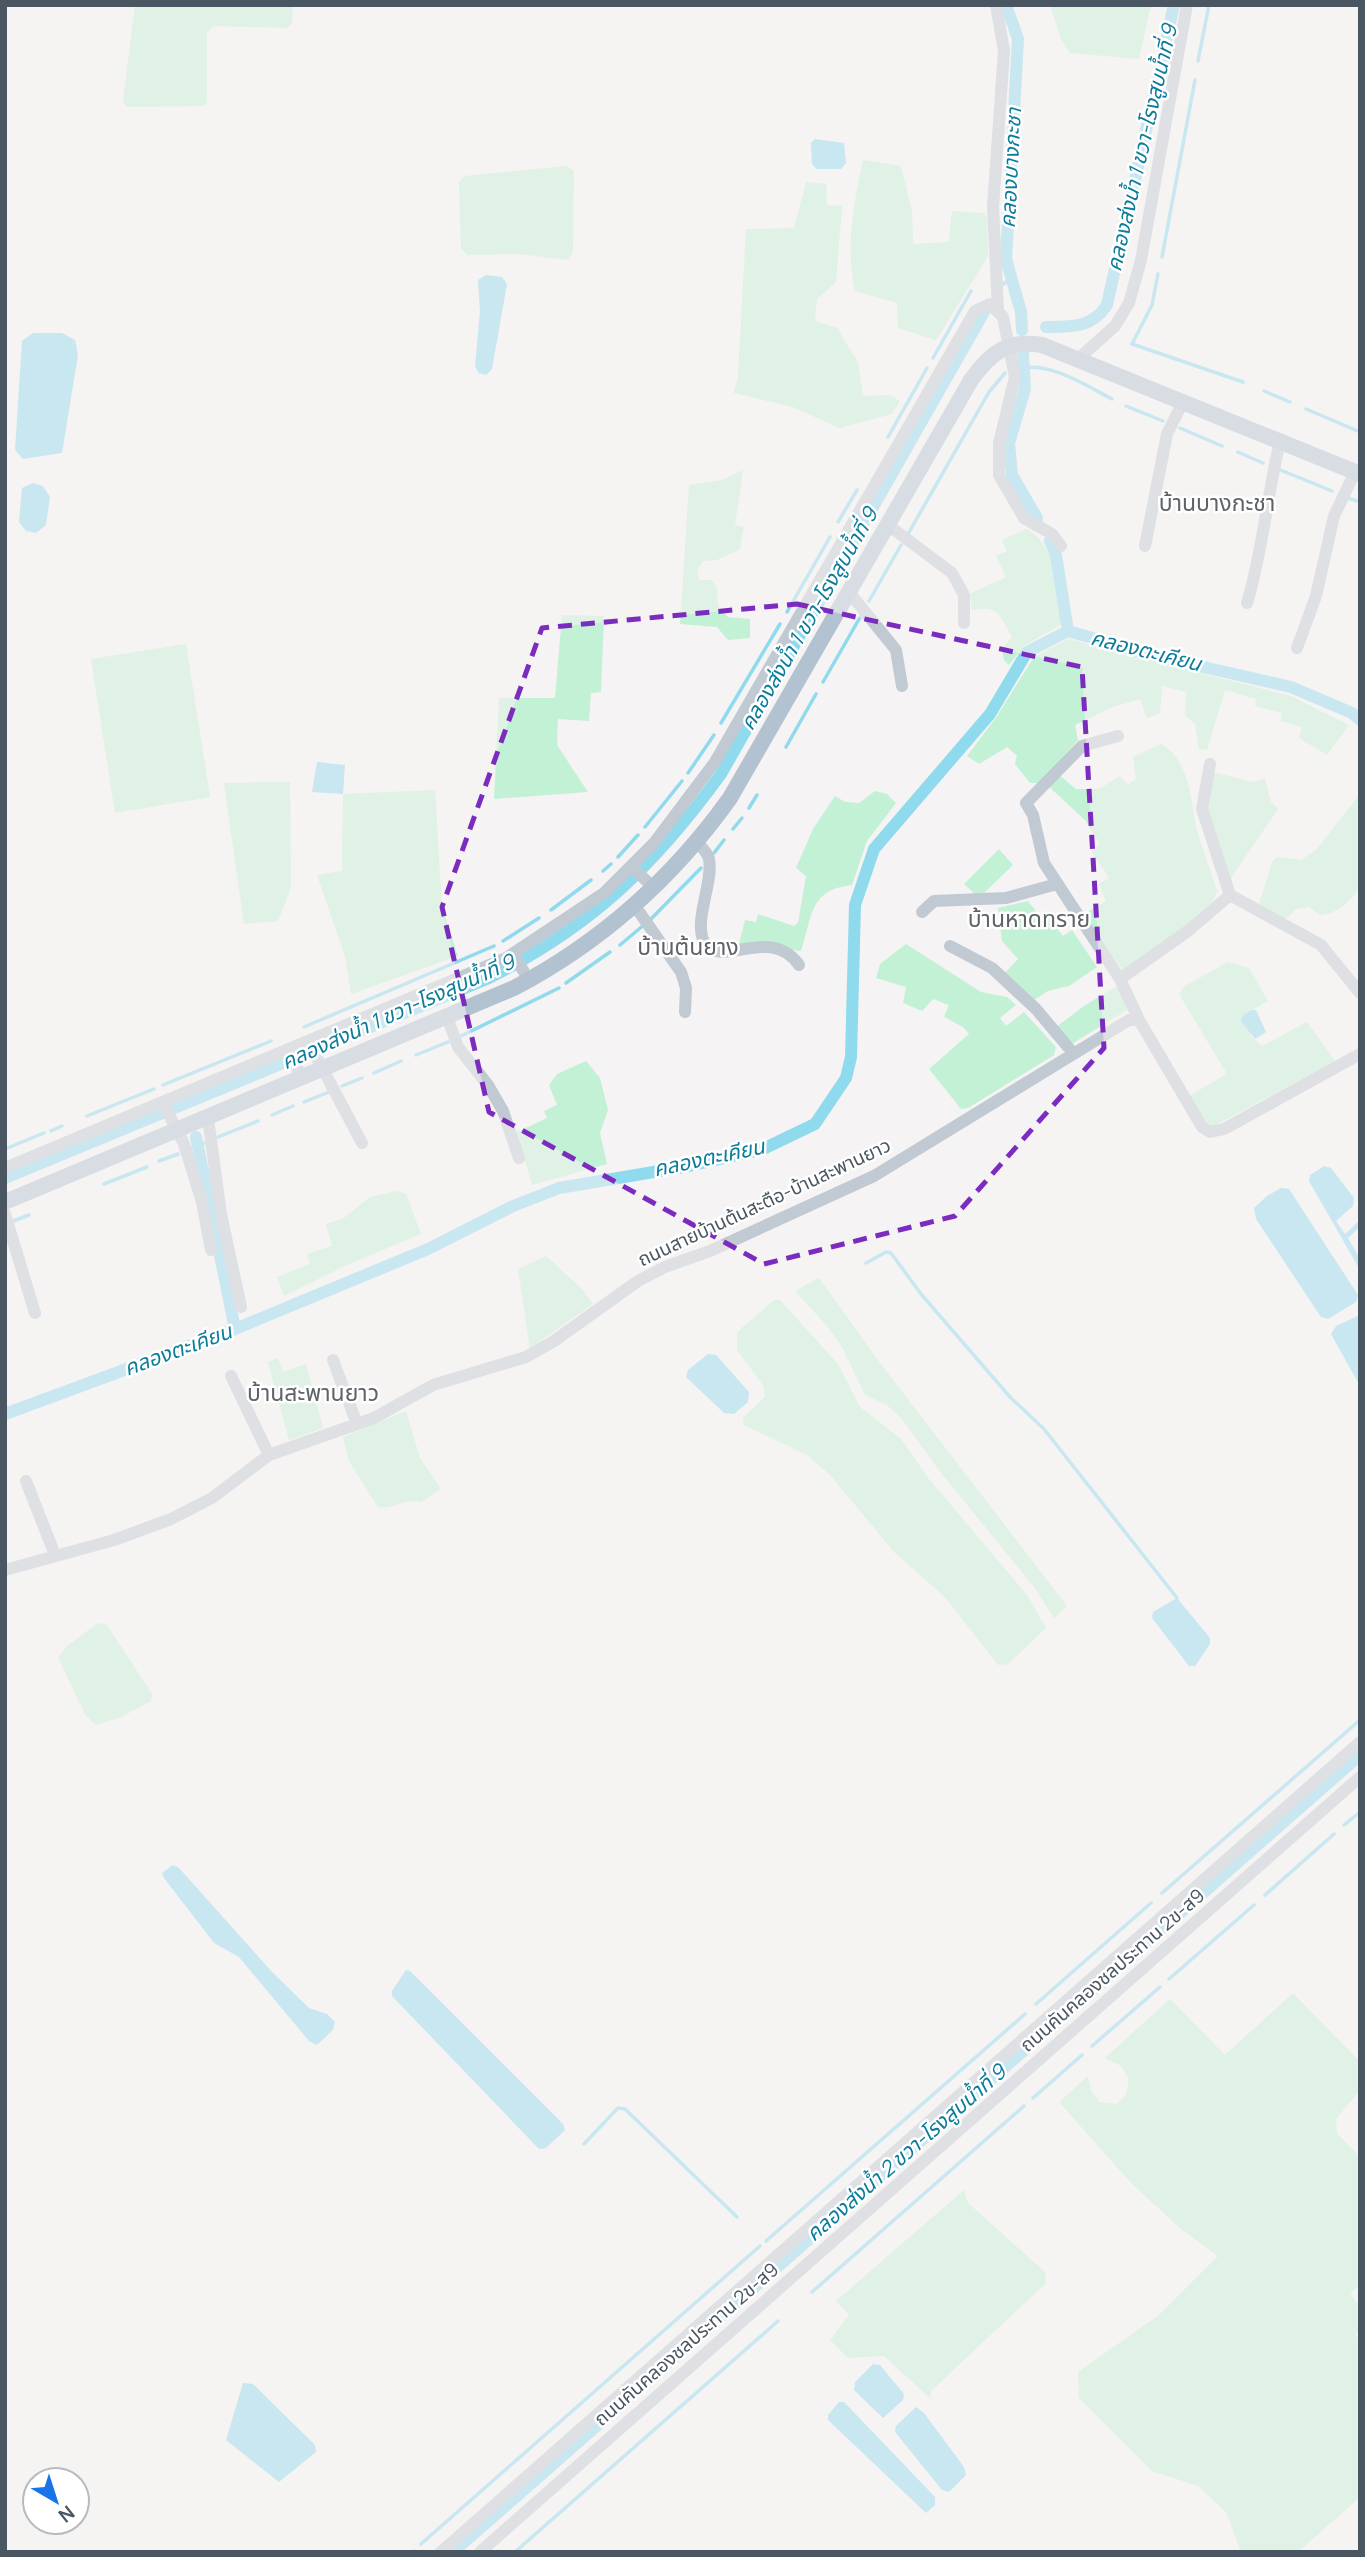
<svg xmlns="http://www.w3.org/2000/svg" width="1365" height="2557" font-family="Manrope,'Noto Sans Thai',sans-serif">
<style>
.green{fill:#c3f1d5}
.water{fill:#90daee}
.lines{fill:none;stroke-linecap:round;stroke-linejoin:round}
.stream{stroke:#90daee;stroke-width:3.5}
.canal{stroke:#90daee;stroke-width:12}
.minor{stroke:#c1cad2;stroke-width:12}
.major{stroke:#b3c2d1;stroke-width:16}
.marked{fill:none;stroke:#7b2cbf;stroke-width:5;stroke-dasharray:14 9;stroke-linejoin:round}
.labels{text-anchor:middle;stroke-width:5;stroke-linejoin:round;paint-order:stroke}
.street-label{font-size:19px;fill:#4a5661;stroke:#fff}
.water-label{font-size:21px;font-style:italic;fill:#0c7c9b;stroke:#fff}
.quarter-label{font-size:23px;fill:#5f6368;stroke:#fff}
</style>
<rect width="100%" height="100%" fill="#f5f3f3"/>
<path class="green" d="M135,5H293L292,23L288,28L213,26L207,33V102L203,106L127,107L123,102Z
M1050,5H1151L1139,59L1070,53L1061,39Z
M863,160L901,166L912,212L913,244L949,242L952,211L983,213L987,217L988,256L936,340L898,328L897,303L855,291C845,248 854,202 863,160Z
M567,166L574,171L573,252L568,260L519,254L467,255L461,248L459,182L465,176Z
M806,182L826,184L827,205L842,206L836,282L817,299L815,321L837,328L858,362L863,396L890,395L900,401L892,414L839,428L793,407L734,393L738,376L746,229L794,228Z
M743,470L735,525L744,527L740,549L717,560L703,561L697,570L699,580H712L717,587L718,606L728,617L750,619V638L728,640L717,627L680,624L689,485L722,480Z
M1026,529C1059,546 1057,591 1062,624L1025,645L1009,665L1004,660L1002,649L1012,637C999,615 1000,605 972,610L970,594L1006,577L996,556L1007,551L1002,540Z
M562,615L604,616L601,692L591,693L589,721L558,719L557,745L588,792L494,799L499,698H555Z
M1068,639L1291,696L1349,725L1327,755L1299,738L1302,727L1281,721L1282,713L1255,706L1256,699L1225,690L1207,750L1199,749L1195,724L1185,715L1186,692L1162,686L1160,713L1147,718L1140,699L1113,707L1075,725L1078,740L1052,769L1076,789H1099L1120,776L1128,785L1136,779L1133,757L1161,744C1191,760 1190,804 1198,833C1203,852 1211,871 1217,891L1214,900L1167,942L1123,970L1115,959L1108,964L1079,917L1106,901L1099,884L1109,878L1092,852L1100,844L1086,821L1045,783H1030L1015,764L1017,756L1007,747L979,764L967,756L995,719L1034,657Z
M186,644L210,797L115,813L91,659Z
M1217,773L1253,782L1265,779L1271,802L1278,809L1229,881L1206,806L1211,776Z
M290,782L291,888L278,921L244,924L224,783Z
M435,790L442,908L458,956L351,994L345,956L317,875L342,871L343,794Z
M875,791L887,794L896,803L867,841L852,885C809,890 813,915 801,951L739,944L745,920L756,922L758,914L794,926L798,923L806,876L796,868L813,829L835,796L845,802L859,803Z
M1360,794C1360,812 1364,876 1358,888C1351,903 1335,914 1320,915L1309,907L1296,909L1285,920L1261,912L1259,904L1273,860L1278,857L1301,860L1316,850Z
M999,849L1013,865L982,895L975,894L964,884Z
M1028,901L1044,921L1049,918L1063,936L1072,930L1097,967L1069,986L1048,991L1031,1002L1003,975L1018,959L1002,941L998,908Z
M906,944L981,992L1007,997L1016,1005L1000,1018L1006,1026L1024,1012L1056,1047L1054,1055L968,1108L961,1109L929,1069L969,1034L963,1027L944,1017L949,1005L933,999L922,1011L903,1003L906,987L876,978L880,964Z
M1228,962L1249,968L1268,1001L1252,1010L1251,1036L1262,1046L1307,1022L1335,1061L1212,1127L1201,1123L1187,1097L1227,1074L1179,994L1185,986Z
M1122,983L1135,1005L1070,1045L1055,1028L1084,1006Z
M586,1061L600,1078L608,1110L600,1133L607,1164L532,1185L517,1132L547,1118L544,1111L557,1105L549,1085L557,1074Z
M397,1191L406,1194L421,1234L349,1264L284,1296L277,1277L310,1264L307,1254L332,1246L326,1224L344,1218L370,1197Z
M546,1256L582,1289L593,1304L530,1348L518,1269Z
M819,1278L880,1363L1067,1606L1054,1618L1034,1587L938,1469L902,1419L887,1405L865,1395L842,1347L828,1327L795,1291Z
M774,1300H780L838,1364L860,1407L901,1439L929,1479L1027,1595L1046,1628L1008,1664L998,1665L945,1597L895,1553L830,1475L807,1455L744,1425L743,1418L765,1397L763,1385L737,1350V1332Z
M278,1358L283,1372L306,1364L323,1428L289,1440L268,1362Z
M406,1411L420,1458L441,1489L421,1502C401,1498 394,1510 378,1507L349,1461L343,1437Z
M98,1623L107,1625L152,1694L151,1701L121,1717L96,1725L86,1716L58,1658L67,1646Z
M1293,1993L1360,2062V2090L1336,2119L1337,2133L1360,2157V2285L1350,2293L1360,2307V2329L1355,2334L1360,2339V2497L1298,2552H1241L1226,2512L1198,2486L1152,2471L1079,2398L1078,2372L1159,2315L1218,2256L1181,2229L1132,2184L1059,2102L1088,2076L1091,2091L1100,2102L1117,2104L1126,2095L1129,2079L1121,2066L1105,2058L1170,1999L1225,2055Z
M964,2190L968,2203L1046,2273L1045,2284L931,2391L930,2398L884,2356L848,2358L830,2340L849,2315L836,2301Z"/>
<path class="water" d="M815,139L844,143L846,163L841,169H817L812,164L811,143Z
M486,275L502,277L507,284L492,369L486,375L479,373L475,367L480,311L478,280Z
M33,333H62L75,340L78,355L62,453L23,459L15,450L22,341Z
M33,483L43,486L50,497L46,525L36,533L26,531L19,522L22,488Z
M317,762L345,765L343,794L312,792Z
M1252,1010H1256L1266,1032L1255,1039L1241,1021L1242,1016Z
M1324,1166L1331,1168L1354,1198L1353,1206L1336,1221L1345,1234L1360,1220V1227L1348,1238L1360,1259V1270L1309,1181L1310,1175Z
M1281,1188L1289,1189L1358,1295L1356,1302L1328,1319L1321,1317L1256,1219L1254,1208L1267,1196Z
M1360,1315V1386L1331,1334L1336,1326Z
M708,1354L716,1355L749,1392L748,1402L734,1414L724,1413L686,1377L688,1370Z
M1177,1598L1210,1638V1644L1195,1666H1189L1152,1618L1153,1612Z
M173,1865L179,1868L272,1972L309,2008L327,2014L335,2022L333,2030L317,2045L309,2041L239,1957L214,1943L164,1878L162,1873Z
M406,1970L410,1971L563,2124L565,2130L546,2148L539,2149L392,1996V1991Z
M873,2364L880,2365L904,2394L903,2400L883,2418L854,2390L855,2382Z
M243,2383L253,2384L315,2445L316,2452L279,2482L226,2440Z
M839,2402H844L935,2497V2505L926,2513L828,2420V2415Z
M916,2407L924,2413L964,2467L966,2475L949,2492L942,2490L895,2432L896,2426Z"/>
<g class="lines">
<path class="stream" d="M1198,61L1209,5
M1162,257L1195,80
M1158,274L1152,305L1132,344L1243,382
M1002,285L1010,279
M933,358L971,291
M1019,369C1048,360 1087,386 1112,399
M1264,391L1290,402
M1126,406L1163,421
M1306,409L1360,432
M1180,428L1222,446
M888,437L927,368
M1238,452L1263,463
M1278,469L1332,491
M1348,498L1360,502
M838,522L857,490
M908,534L989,392L1005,373
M869,601L901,545
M787,612L830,537
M823,682L862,614
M721,723L780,624
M786,747L816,694
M688,773L714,735
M749,808L757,795
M645,827L682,781
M733,829L742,818
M714,853L724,840
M618,857L638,835
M603,871L611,864
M551,910L591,880
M651,919L701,868
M503,941L539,918
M620,945L645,924
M566,983L610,952
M304,1027L494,946
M461,1036L559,988
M416,1055L448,1042
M374,1073L401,1061
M163,1085L271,1041
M342,1086L362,1078
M304,1102L329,1092
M272,1115L293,1106
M87,1116L154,1089
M51,1131L62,1126
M218,1137L258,1121
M191,1148L204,1143
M5,1149L44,1133
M159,1161L178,1154
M104,1184L147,1167
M11,1222L29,1215
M866,1263L886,1252L891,1253L921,1294L1010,1397L1044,1429L1177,1598
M1344,1825L1360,1812
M1162,1893L1360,1720
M1265,1895L1334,1834
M1169,1979L1254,1905
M1036,2004L1151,1903
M1092,2046L1160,1987
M1033,2098L1082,2055
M584,2144L618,2108L625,2109L737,2217
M766,2241L1025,2014
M812,2292L1024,2106
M421,2544L760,2246
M412,2552L414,2551
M515,2552L778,2321"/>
<path class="canal" d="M1006,5L1018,39L1006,259L1021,312L1022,330
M1046,327C1072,327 1092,328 1107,305L1174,5
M1023,353L1025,389L1009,443L1012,475L1037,518
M1050,541L1056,555L1068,631
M196,1137L235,1329
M5,1178L489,978C592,926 654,866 721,774L984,312
M5,1414L235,1329L428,1249L513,1206L559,1188L689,1166L763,1149L815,1124L846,1078L851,1057L855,905L874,849L990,714L1027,652L1068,631L1155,656L1291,687L1352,713L1360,720
M453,2552L1360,1755"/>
<path class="minor" d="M996,5L1004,51L993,207L998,309
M1078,359L1115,326L1129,303L1141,260L1187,5
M888,525L952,573L964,595V623
M1145,546L1167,434L1183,402
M849,592L896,650L902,686
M1247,603C1263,550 1267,496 1280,441
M1297,648L1316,596L1334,516L1355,472
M1118,736L1082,746L1026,803L1033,815L1044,863L1120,979L1139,1020
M1210,764L1202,809L1230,895L1321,945L1360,993
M697,842C701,847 708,853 709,859C714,883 691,925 706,945C723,967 771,925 799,965
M632,867L654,888
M635,906L681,972L686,988L685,1012
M922,912L934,901L1006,898L1057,884
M950,946L992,968L1036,1009L1073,1053
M513,954L529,980
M1120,979L1188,931L1230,895
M447,1017L458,1047L488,1085L503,1111L519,1158
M309,1043L362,1143
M289,1052L302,1078
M163,1103L184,1144L202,1202L211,1250
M208,1118L221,1214L241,1307
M5,1168L506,958L604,893L654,843L715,762L975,311L990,304L1003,317L1015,377L999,443V475L1024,518L1052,534L1061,546
M5,1214L35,1313
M333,1360L357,1424
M231,1376L269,1455
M26,1481L55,1555
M5,1570L114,1540L171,1519L212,1498L269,1455L374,1418L433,1385L526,1357L554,1341L638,1281L665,1267L710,1251L874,1176L1129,1020H1139L1202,1127L1210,1132L1224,1129L1360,1054
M441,2552L1360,1742
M480,2552L1360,1777"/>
<path class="major" d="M5,1202L514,988C601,942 673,878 730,798L971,380C990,353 1008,339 1042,345L1360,474"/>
</g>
<path d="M0 0H1365V2557H0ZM797,604L1082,667L1104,1048L955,1216L764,1264L489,1112L442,907L542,628Z" fill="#f5f3f3" fill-opacity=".55" fill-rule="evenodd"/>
<path class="marked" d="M797,604L1082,667L1104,1048L955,1216L764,1264L489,1112L442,907L542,628Z"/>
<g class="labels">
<g class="street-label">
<text transform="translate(764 1202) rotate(-25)" y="7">ถนนสายบ้านต้นสะตือ-บ้านสะพานยาว</text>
<text transform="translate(1112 1970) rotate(-41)" y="7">ถนนคันคลองชลประทาน 2ข-ส9</text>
<text transform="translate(686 2344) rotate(-41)" y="7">ถนนคันคลองชลประทาน 2ข-ส9</text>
</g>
<g class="water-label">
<text transform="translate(1142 148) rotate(-77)" y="7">คลองส่งน้ำ 1 ขวา-โรงสูบน้ำที่ 9</text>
<text transform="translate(1011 168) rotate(-87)" y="7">คลองบางกะชา</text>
<text transform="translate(809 619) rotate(-60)" y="7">คลองส่งน้ำ 1 ขวา-โรงสูบน้ำที่ 9</text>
<text transform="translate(1146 651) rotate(14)" y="7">คลองตะเคียน</text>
<text transform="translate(398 1012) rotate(-24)" y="7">คลองส่งน้ำ 1 ขวา-โรงสูบน้ำที่ 9</text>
<text transform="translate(709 1158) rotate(-12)" y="7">คลองตะเคียน</text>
<text transform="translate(178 1350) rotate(-20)" y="7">คลองตะเคียน</text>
<text transform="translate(906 2153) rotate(-41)" y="7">คลองส่งน้ำ 2 ขวา-โรงสูบน้ำที่ 9</text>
</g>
<g class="quarter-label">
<text x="1217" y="511">บ้านบางกะชา</text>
<text x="1029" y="927">บ้านหาดทราย</text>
<text x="688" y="955">บ้านต้นยาง</text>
<text x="313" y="1401">บ้านสะพานยาว</text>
</g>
</g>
<rect width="1365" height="2557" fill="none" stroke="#4a5661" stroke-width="14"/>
<g transform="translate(56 2501) rotate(141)"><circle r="33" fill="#ffffff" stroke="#b7bbc0" stroke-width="2"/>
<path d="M0-5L12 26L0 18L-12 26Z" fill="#1a73e8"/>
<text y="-10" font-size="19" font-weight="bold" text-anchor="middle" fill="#4a5661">N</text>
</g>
</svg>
